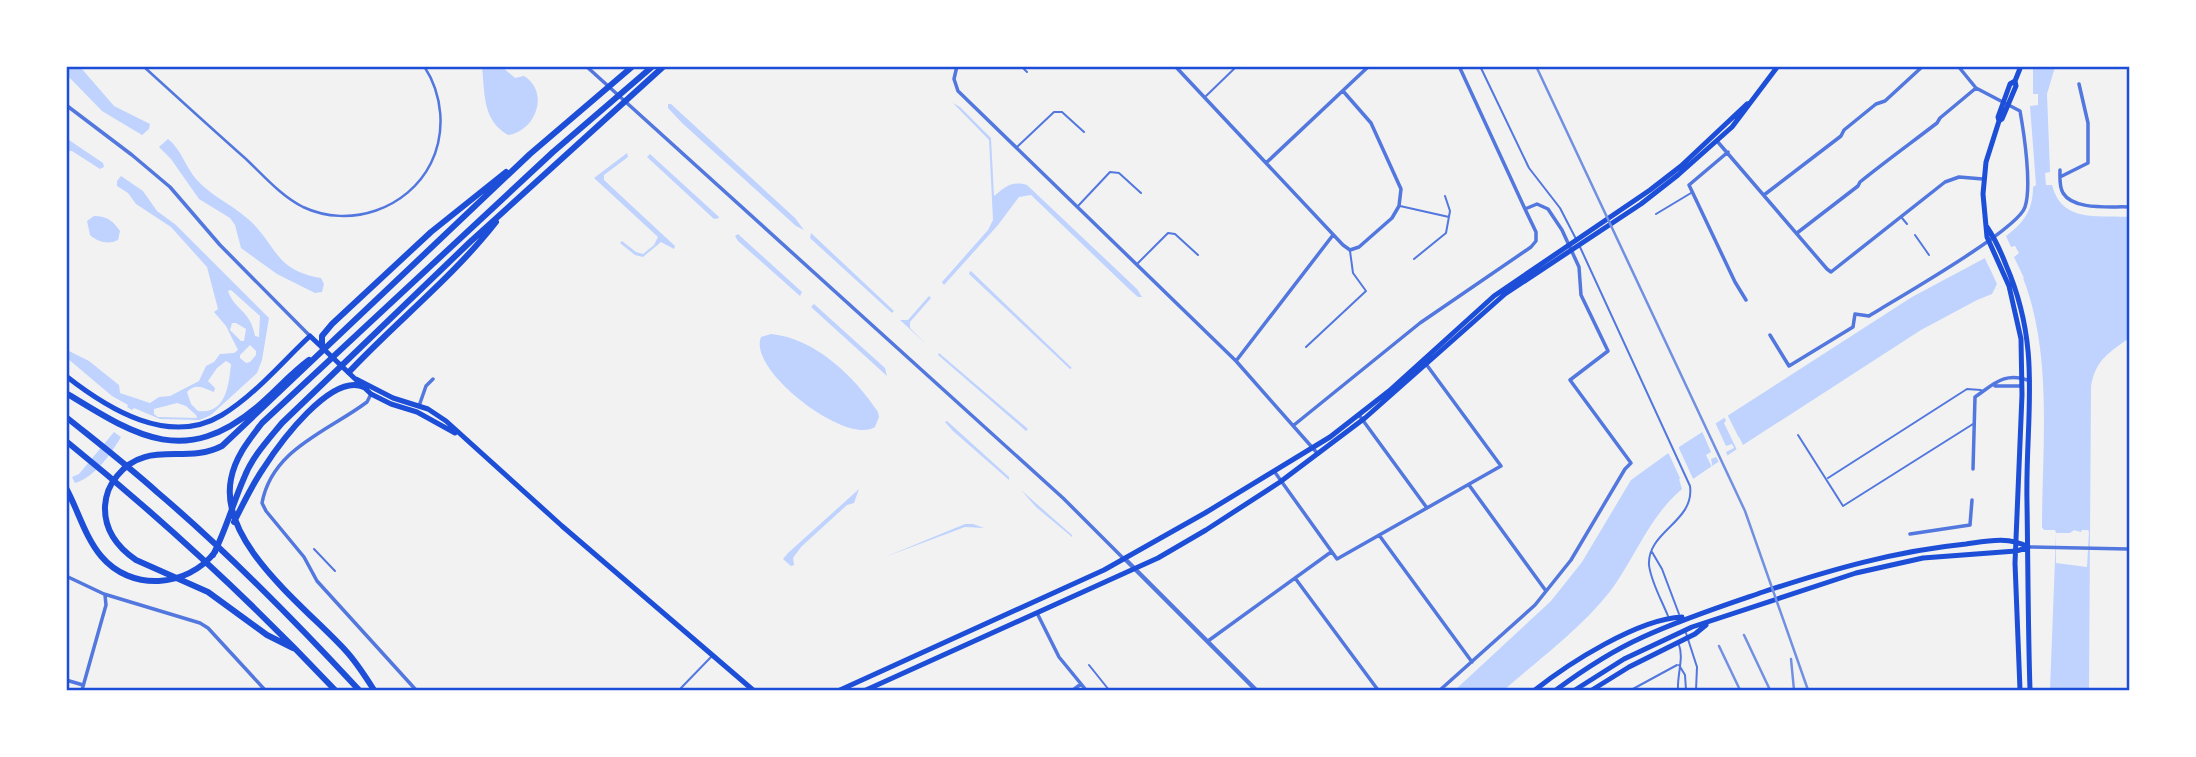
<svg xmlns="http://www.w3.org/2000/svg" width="2196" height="757" font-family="'DM Sans',sans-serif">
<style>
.water{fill:#bfd3fe;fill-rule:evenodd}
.pier{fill:#f2f2f2}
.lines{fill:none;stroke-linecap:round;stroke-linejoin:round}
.service{stroke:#5277de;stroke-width:2}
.pedestrian{stroke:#5277de;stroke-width:2.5}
.minor{stroke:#5277de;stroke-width:3.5}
.tertiary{stroke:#5277de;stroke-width:4.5}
.secondary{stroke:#1d4ed8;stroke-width:5}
.trunk{stroke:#1d4ed8;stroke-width:6}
.rail{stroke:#7290e2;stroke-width:2.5}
.neatline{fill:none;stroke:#1d4ed8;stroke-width:2.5}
</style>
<rect width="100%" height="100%" fill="#f2f2f2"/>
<path class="water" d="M66,67L82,69L114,106L150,124L149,129L142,135L102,111L67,75Z
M482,67H502L515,78L524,76C550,92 536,131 508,135C482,120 485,93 482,67Z
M2033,67H2055L2047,94L2050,172L2045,173L2046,185H2052C2062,223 2097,215 2129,217V338C2109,353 2096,359 2091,386L2089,690H2050L2056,533L2055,530H2044L2042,527C2042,447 2053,355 2023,278L1994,290L1992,294L1977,300L1921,330L1743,445L1739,437L1733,440L1737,449L1693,479L1690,474L1679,479L1682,489C1651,515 1637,553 1614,586C1586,625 1539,659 1504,690H1455L1551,601L1582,562L1631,480L1667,454L1679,449V447L1912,297L1985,258L1989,267L2018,254L2015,246L2011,247L2006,236C2024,223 2033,210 2033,187L2036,185L2030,106L2038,105V94H2033Z
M953,103L960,107L991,138L994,196C1004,188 1011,180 1027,185L1137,289L1142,297H1138L1129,289L1031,195L1019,197L998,225L944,285L942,282L988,230L993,220L989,140Z
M668,104H671L795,218L804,230L796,226L682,123L668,108Z
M66,138L103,163L104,167L100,169L72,151H67Z
M168,139C181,149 185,166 196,179C211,196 231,204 248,219C278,245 273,270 321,278L324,284L322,292L315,293L277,274L241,248L235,225L230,218L199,199L171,159L159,147Z
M627,153L628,157L604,175V180L675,246L674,249L661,242L643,257L635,255L620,243L622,241L636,252L643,254L654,245L658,237L594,178Z
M650,154L719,217V218L714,219L647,157Z
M121,176L143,191L157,211L176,225L269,318L262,360L257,373L211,415L200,420L160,419L134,408L132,410L127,407L128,405L112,396L67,358V350L89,361L119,385L120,393L150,403L159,397L170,396L199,381L206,366L214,362L220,354L234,353L238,350L226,326L214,312L218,309L207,267L171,227L136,204L128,193L117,186V181ZM231,290L260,316L259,337L255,336C250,309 235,311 228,291ZM232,323H236L246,329L244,341H241L230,330ZM250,345L256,351V355L250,362L246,363L240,358V355ZM226,361L231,364C229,384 226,415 198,411L191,404L187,392C196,382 205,389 214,392L215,388L208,381L217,368ZM177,403L186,406L196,415L197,418L158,417L154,414V409Z
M94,216C107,216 113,221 120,231L118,240C108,245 98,242 90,235L87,221Z
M811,233L894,311L892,313L810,238Z
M738,234L802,292L800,296L738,241L735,236Z
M970,271L972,272L1072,368L1070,369L969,274Z
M929,296L931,298L910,322V328L926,344L900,320H908Z
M814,304L885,368L887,376L811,307Z
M771,334C815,338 855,377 878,412L879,417L875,427C847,446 747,370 761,337Z
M939,353L1028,429L1026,431L938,355Z
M947,421L1009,477V480L953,431L945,422Z
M114,432L121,437C111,454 95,477 75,483L72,477L79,474Z
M859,489L854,503L847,505L801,547L793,558L794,565L791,566L783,559L788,553Z
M1021,490L1072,535V537L1036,507Z
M965,524H973L984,528L965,527L885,557Z"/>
<path class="pier" d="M2015,246L2019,253L2014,257L2024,278L1994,290L1997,284L1985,258L1988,257L1991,263L2014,252L2008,249Z
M1726,412L1744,448H1741L1737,442L1740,449L1738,452L1724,423L1726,421L1723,414Z
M1714,420L1726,446L1732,444L1734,448L1726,452L1729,459L1722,463L1720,464L1716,457L1711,459L1713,469L1706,455L1711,452L1701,429Z
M1677,444L1694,481L1691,482L1689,478L1683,481L1685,486L1682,487L1680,478L1667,450L1675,447Z
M2074,530L2081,532L2082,530H2088L2089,532L2087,567L2056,563V533H2070Z"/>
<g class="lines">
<path class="service" d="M1021,66L1027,72
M1480,66L1529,168L1560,208L1576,239
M1205,97L1237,66
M1017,147L1054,112H1062L1084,132
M1078,206L1110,172L1119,173L1141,193
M1400,206L1449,217
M1656,214L1691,193
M1902,218L1907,224
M1915,235L1929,255
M1580,247L1690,486C1695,522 1647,531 1649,565C1651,582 1662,601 1668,616
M1414,259L1446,233L1450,211L1445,196
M1137,264L1168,233L1175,234L1198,255
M1306,347L1366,291L1353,273L1350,251
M1798,435L1843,506L1973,424
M1828,478L1967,389L1981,390
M314,549L335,571
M1652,552L1662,569L1679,614
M1686,633L1697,667L1696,690
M1089,665L1109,690
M1679,665L1685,675L1686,690
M681,688L711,657
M1631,690L1677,665
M1678,690C1677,675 1684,658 1679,645"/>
<path class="pedestrian" d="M143,66C177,97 211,128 246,159C264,176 281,196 303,207C350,229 408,209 431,163C446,132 443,95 424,66"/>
<path class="minor" d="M586,66L1063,498L1123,558
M957,66L954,79L958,91L1236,361L1318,454
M1175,66L1343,245L1350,250L1359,247L1392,218L1399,206L1401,189L1371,123L1343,91
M66,105L132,155L170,187L220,245L310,336
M1717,141L1827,269L1831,272L1945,182L1959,177L1983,179
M1728,152L1689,185L1735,282L1746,300
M1266,163L1369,66
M2060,170C2060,178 2059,186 2063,193C2074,211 2111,206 2130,207
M2060,177L2088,163V123L2079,84
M1764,195L1841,136L1844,130L1876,104L1885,101L1923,66
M1797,233L1858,186L1860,182C1886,161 1911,143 1937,123L1940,118L1976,88
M1770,335L1789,366L1853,327L1855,314L1869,316C1896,299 2018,230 2025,207C2032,186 2024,133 2020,111L1976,88L1958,66
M1236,361L1333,235
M1995,386H2022
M371,394L367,402C327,432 272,449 262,503L266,511L304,557L317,581L416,690
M419,406L426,386L433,379
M1359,415L1427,508
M1294,425L1420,323L1531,247L1536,241V232L1525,209L1459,66
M1973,469L1975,397C1994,384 2005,371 2030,381
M1274,471L1337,559L1501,466L1426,364
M1469,485L1546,591
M1910,534L1970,525L1972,500
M1379,535L1472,662
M2130,536V560
M2028,547L2128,549
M66,576L104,594L200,623L208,628L265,690
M1295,578L1378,690
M1037,613L1059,657L1086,690
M1208,641L1331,552
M66,680L83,685
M82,690L106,605L105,595
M1073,690L1081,684
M1440,690L1535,605L1571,560L1625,469L1631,463L1570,380L1608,351L1581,295L1579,267L1562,230L1548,209L1537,204L1525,209"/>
<path class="tertiary" d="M1125,559L1256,690"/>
<path class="secondary" d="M1999,121L2002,119L2016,86L2015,81
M1987,227C1995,239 2001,252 2006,265C2043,350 2025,416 2027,503C2028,565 2028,628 2030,690
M66,376C108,409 169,447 222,415C255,395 282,362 310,336L371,394L391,404L417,412L455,433
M356,379L393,398L428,409L446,421L562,526L753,690
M840,690L1104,570L1205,513L1330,437L1389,391L1494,296L1650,190L1681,166L1747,104
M866,690L1158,558L1206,530L1280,482L1365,418L1505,294L1641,204L1678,175L1732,127L1778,66
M1535,690C1569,663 1638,619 1682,617
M1556,690C1583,670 1612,651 1643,637C1682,619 1722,606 1763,592C1830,570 1895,551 1966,544C1987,541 2009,536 2028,547
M1575,690L1624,659L1692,627L1856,573L1923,558L2016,551L2027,548
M1592,690L1629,667L1695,634L1706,625
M2020,690L2015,563L2022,395L2021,339L2009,286L1987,237L1983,194L1986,162L1999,121L1998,117L2010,84L2015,81L2021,66"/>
<path class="trunk" d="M322,346V336L332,324L431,232L506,172
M349,372C397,321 453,277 496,222
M66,393C136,436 184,468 257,407C275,392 290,374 309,360
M66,417C97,442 128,466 157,492C229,553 295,621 359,690
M66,441C161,518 251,601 335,690
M66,488C78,510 85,537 101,556C131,592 187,588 215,552
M234,522C243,504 252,485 263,469C279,444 331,372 364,387
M213,555C226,530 233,503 244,478C252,457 268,440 282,423L470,242L664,66
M293,648L267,635L208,592L136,560C117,547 104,530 105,506C106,494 109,486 117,476C146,439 185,465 222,446L530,154L633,66
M374,690C365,676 357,663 346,651C307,608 218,543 231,479C235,457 249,440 262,423L553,152L653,66"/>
<path class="rail" d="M1536,66L1745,511L1808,690
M1744,635L1770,690
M1719,646L1740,690
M1791,659L1794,690"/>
</g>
<rect width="2196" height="757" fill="none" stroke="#ffffff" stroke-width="136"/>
<rect x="68" y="68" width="2060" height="621" class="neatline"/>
</svg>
